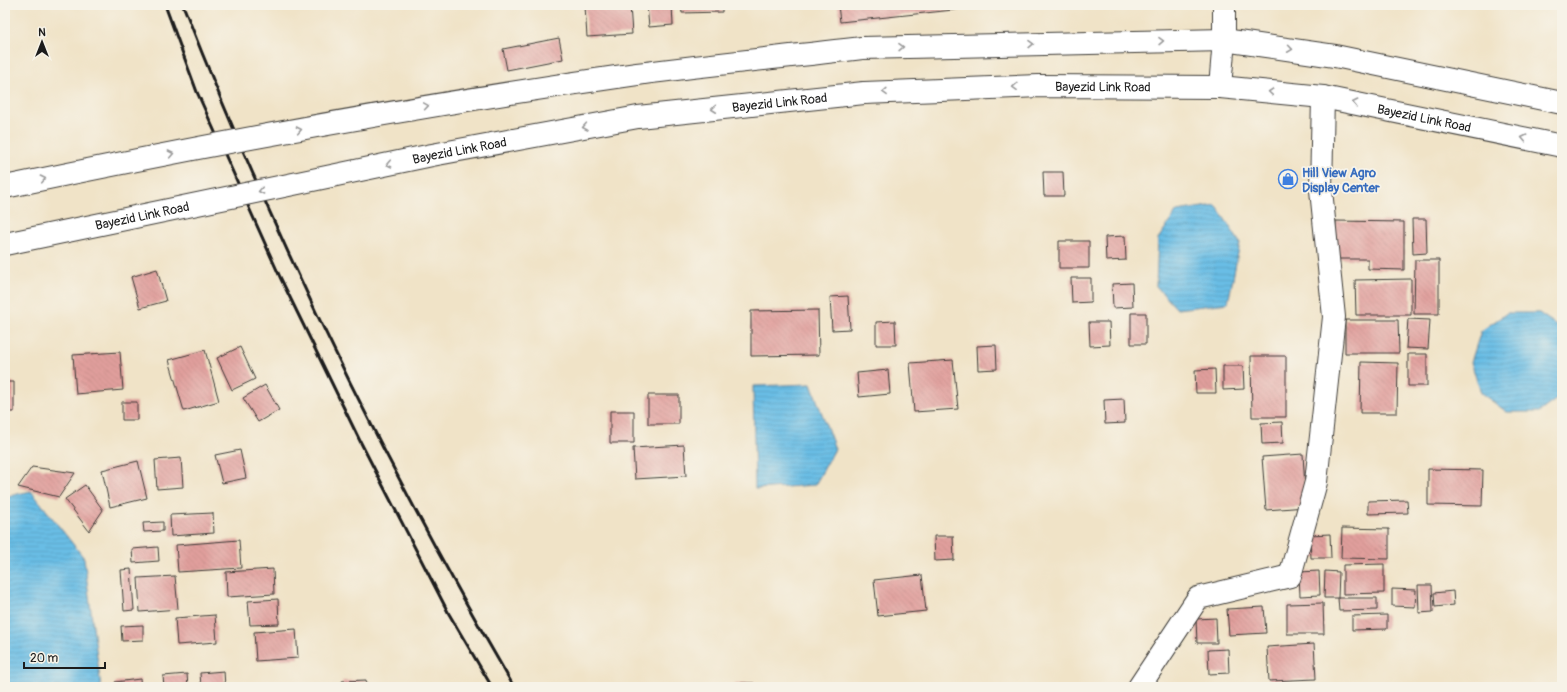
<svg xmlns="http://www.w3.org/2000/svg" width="1567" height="692" font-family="Pangolin,sans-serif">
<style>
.water{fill:url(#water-rules);stroke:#426c80}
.building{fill:url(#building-back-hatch)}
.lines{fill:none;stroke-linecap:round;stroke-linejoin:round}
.minor-casing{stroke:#3c3a36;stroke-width:24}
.major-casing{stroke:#3c3a36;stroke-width:24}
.minor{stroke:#fff;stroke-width:22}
.major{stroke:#fff;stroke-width:22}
.rail{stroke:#1c1c1c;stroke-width:3}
.major-bridge-casing{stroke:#3c3a36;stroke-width:24;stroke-linecap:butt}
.major-bridge{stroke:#fff;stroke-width:22}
.oneway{stroke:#999}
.labels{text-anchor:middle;stroke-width:3.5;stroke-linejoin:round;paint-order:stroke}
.street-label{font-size:13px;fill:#1c1c1c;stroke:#f7f3e8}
.shop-label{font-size:13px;font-weight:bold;fill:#366cbe;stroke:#f7f3e8;text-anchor:start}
</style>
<defs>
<pattern id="water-rules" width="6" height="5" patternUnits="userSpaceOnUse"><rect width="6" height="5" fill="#69bde5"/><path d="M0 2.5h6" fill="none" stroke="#5aa2c4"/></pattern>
<pattern id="building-back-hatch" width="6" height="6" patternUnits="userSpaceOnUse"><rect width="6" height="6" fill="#e19f9c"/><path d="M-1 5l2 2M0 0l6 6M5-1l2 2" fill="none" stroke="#c08886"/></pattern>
</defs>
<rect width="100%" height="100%" fill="#f7f3e8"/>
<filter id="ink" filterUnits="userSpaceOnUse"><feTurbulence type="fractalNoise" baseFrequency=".025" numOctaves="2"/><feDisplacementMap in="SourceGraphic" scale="8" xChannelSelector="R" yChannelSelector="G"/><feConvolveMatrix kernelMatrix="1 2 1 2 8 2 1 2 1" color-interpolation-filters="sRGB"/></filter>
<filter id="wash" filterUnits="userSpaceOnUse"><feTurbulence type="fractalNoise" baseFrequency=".012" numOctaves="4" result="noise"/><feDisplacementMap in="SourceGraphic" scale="16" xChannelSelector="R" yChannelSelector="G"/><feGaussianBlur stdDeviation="0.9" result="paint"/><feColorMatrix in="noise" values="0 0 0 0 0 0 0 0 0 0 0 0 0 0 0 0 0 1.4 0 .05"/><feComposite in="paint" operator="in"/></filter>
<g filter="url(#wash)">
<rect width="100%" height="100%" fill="#f0e3c7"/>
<path class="water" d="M1216,205L1240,243L1228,303L1177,309L1156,286L1158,239L1177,211Z
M1507,313H1539L1562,329V395L1539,412H1507L1481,393L1471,362L1481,331Z
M811,384L835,449L815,485L755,489L753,386Z
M31,491L84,558L101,687H5V497Z"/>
<g id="blocks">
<path class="building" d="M630,5L632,34L587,37L585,6Z
M647,5H672L673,25L649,27Z
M681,5H722V12L682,13Z
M838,5H991V6L840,22Z
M559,38L563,59L507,70L503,49Z
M1043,172H1063L1064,196H1044Z
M1412,219H1426L1427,253L1413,254Z
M1336,221L1404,222V270L1368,269V259H1335Z
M1125,236L1126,260L1106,261L1105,237Z
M1059,241H1089V268H1059Z
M1415,260H1439V314H1414Z
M157,269L166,301L140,308L131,277Z
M1071,278H1091V302L1072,303Z
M1411,279V315H1356L1355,280Z
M1132,283L1133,307L1113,308L1112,284Z
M848,296L850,329L832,330L830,297Z
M818,310L819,355L751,356V311Z
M1131,313H1146V344H1131Z
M1408,319L1430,320L1428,349L1406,348Z
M1345,320H1398L1399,353H1345Z
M895,321L896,345H876V322Z
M1089,322H1109L1110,345L1090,346Z
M996,345L997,369L978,370L977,346Z
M240,347L255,379L232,390L217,358Z
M205,350L219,401L184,411L169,360Z
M120,352L123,390L76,394L73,355Z
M1408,354H1427V386H1408Z
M1251,356H1286V417H1252Z
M953,360L958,409L914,412L910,363Z
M1361,362L1398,363L1397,413H1360Z
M1223,366H1243L1244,389L1223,390Z
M1215,369L1216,393H1196L1195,370Z
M888,370L890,394L859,397L857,373Z
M5,382H14V412H5Z
M265,385L279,410L258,422L243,398Z
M648,395H679V424H648Z
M1124,399L1125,423L1105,424L1104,400Z
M122,402H137V420H122Z
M610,411H634V443H610Z
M1282,422L1283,443L1262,444L1261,423Z
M684,445L686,476L635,479L633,448Z
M240,450L246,478L222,483L215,455Z
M1303,454L1306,507L1266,510L1262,457Z
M181,458L183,487L157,489L155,460Z
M138,461L147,498L110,507L102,470Z
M32,467L75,473L59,497L18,487Z
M1428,469L1483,470L1482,506L1428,505Z
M85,485L103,510L89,531L65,499Z
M1407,500L1408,513L1368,514V501Z
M213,513L214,533L171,536L170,515Z
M163,522V531L144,532L143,523Z
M1342,528L1389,529V559L1341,558Z
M1330,534L1331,558H1311L1310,535Z
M934,536H953L954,560L935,561Z
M239,540L241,568L178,572L176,545Z
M158,547L159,561L133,563L132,549Z
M1384,564V593L1343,594V565Z
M131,569L134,610L124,611L121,570Z
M273,569L274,594L227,597L226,572Z
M1319,571L1320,595L1300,596L1299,572Z
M1325,571L1339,572L1338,598H1324Z
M922,575L926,611L878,616L874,580Z
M175,576L178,609L140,612L138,578Z
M1418,585H1432L1433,612L1419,613Z
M1392,589L1416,590L1415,607L1392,606Z
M1453,591L1454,605L1435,607L1434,593Z
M1338,598H1377V610L1339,611Z
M278,599L279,624L250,625L248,601Z
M1323,603L1324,634H1287V604Z
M1264,607L1266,633L1229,635L1227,609Z
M215,615L217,642L177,645L175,618Z
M1387,615V629L1352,630V616Z
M1216,618L1217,643H1197L1196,619Z
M143,625V640L122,641L121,626Z
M296,629L298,658L256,661L254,632Z
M1314,644L1316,679L1269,681L1267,647Z
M1228,649L1229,673L1209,674L1208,650Z
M224,671L225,687H201L200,673Z
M187,674L188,687H164L163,676Z
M140,679L141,687H115V682Z
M366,680L367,687H343L342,681Z
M735,683H754V687H735Z"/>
</g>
</g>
<g filter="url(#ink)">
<use href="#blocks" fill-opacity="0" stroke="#3c3a36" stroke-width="1"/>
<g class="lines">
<defs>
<path id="minor" d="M1220,87L1224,40V5
M1139,687L1198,598L1290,576L1316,482L1334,317L1321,190L1323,97"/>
<g id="major">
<path d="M862,48L1224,40L1335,56L1562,103"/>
<path id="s1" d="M864,93L1039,86L1220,87L1323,97L1562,146"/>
</g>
</defs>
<use href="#minor" class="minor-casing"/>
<use href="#major" class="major-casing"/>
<use href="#minor" class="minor"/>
<use href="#major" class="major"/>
<path class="rail" d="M165,5L197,92L280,277L360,441L449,614L492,687
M183,5C275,240 387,469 514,687"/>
<defs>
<g id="major-bridge">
<path d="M5,187C214,143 425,104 637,74C712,64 787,57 862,48"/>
<path id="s2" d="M5,244L432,155L638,117L864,93"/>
</g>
</defs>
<use href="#major-bridge" class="major-bridge-casing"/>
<use href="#major-bridge" class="major-bridge"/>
</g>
<defs><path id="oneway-chevron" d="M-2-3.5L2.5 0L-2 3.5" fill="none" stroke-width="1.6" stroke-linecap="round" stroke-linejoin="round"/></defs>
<g class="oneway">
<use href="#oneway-chevron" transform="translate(1161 41) rotate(-1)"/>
<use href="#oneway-chevron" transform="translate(1031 44) rotate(-1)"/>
<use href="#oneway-chevron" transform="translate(901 47) rotate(-1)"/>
<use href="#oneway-chevron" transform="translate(1290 49) rotate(8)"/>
<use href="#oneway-chevron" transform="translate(1015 87) rotate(178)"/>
<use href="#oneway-chevron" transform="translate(885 92) rotate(178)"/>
<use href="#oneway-chevron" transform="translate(1271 92) rotate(-175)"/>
<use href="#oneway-chevron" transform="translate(1355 103) rotate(-168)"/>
<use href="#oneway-chevron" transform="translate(426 106) rotate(-9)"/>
<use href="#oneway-chevron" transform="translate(714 109) rotate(174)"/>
<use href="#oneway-chevron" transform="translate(585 127) rotate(170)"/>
<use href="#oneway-chevron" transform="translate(299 130) rotate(-11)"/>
<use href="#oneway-chevron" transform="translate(1524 138) rotate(-168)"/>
<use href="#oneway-chevron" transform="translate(171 154) rotate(-11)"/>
<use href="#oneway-chevron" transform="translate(389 164) rotate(168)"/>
<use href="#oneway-chevron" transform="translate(43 179) rotate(-12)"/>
<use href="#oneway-chevron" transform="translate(261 191) rotate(168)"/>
</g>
</g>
<defs>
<symbol id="shop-ring" viewBox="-11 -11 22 22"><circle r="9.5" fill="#f7f3e8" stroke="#3f7fe0" stroke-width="1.5"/><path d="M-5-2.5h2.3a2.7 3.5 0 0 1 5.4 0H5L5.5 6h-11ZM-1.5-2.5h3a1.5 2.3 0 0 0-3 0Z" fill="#3f7fe0"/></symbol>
</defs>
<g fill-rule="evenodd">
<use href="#shop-ring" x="1277" y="168" width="22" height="22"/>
</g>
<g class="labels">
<g class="street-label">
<text dy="5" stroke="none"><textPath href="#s1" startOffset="239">Bayezid Link Road</textPath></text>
<text dy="5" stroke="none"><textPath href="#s2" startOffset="788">Bayezid Link Road</textPath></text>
<text dy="5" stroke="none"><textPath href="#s1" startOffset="563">Bayezid Link Road</textPath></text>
<text dy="5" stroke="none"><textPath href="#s2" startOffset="464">Bayezid Link Road</textPath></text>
<text dy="5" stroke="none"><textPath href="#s2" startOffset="140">Bayezid Link Road</textPath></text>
</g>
<g class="shop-label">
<text x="1302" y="177">Hill View Agro<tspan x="1302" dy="15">Display Center</tspan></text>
</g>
</g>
<rect width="1567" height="692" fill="none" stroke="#f7f3e8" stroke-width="20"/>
<g transform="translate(42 42)" stroke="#f7f3e8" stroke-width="3" paint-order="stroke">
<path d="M0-3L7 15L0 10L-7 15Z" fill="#1c1c1c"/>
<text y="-6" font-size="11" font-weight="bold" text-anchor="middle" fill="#1c1c1c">N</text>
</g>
<path d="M24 662v6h81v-6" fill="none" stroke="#1c1c1c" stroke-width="2"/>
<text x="30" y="662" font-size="12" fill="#1c1c1c" stroke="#f7f3e8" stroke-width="3" paint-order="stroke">20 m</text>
</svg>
